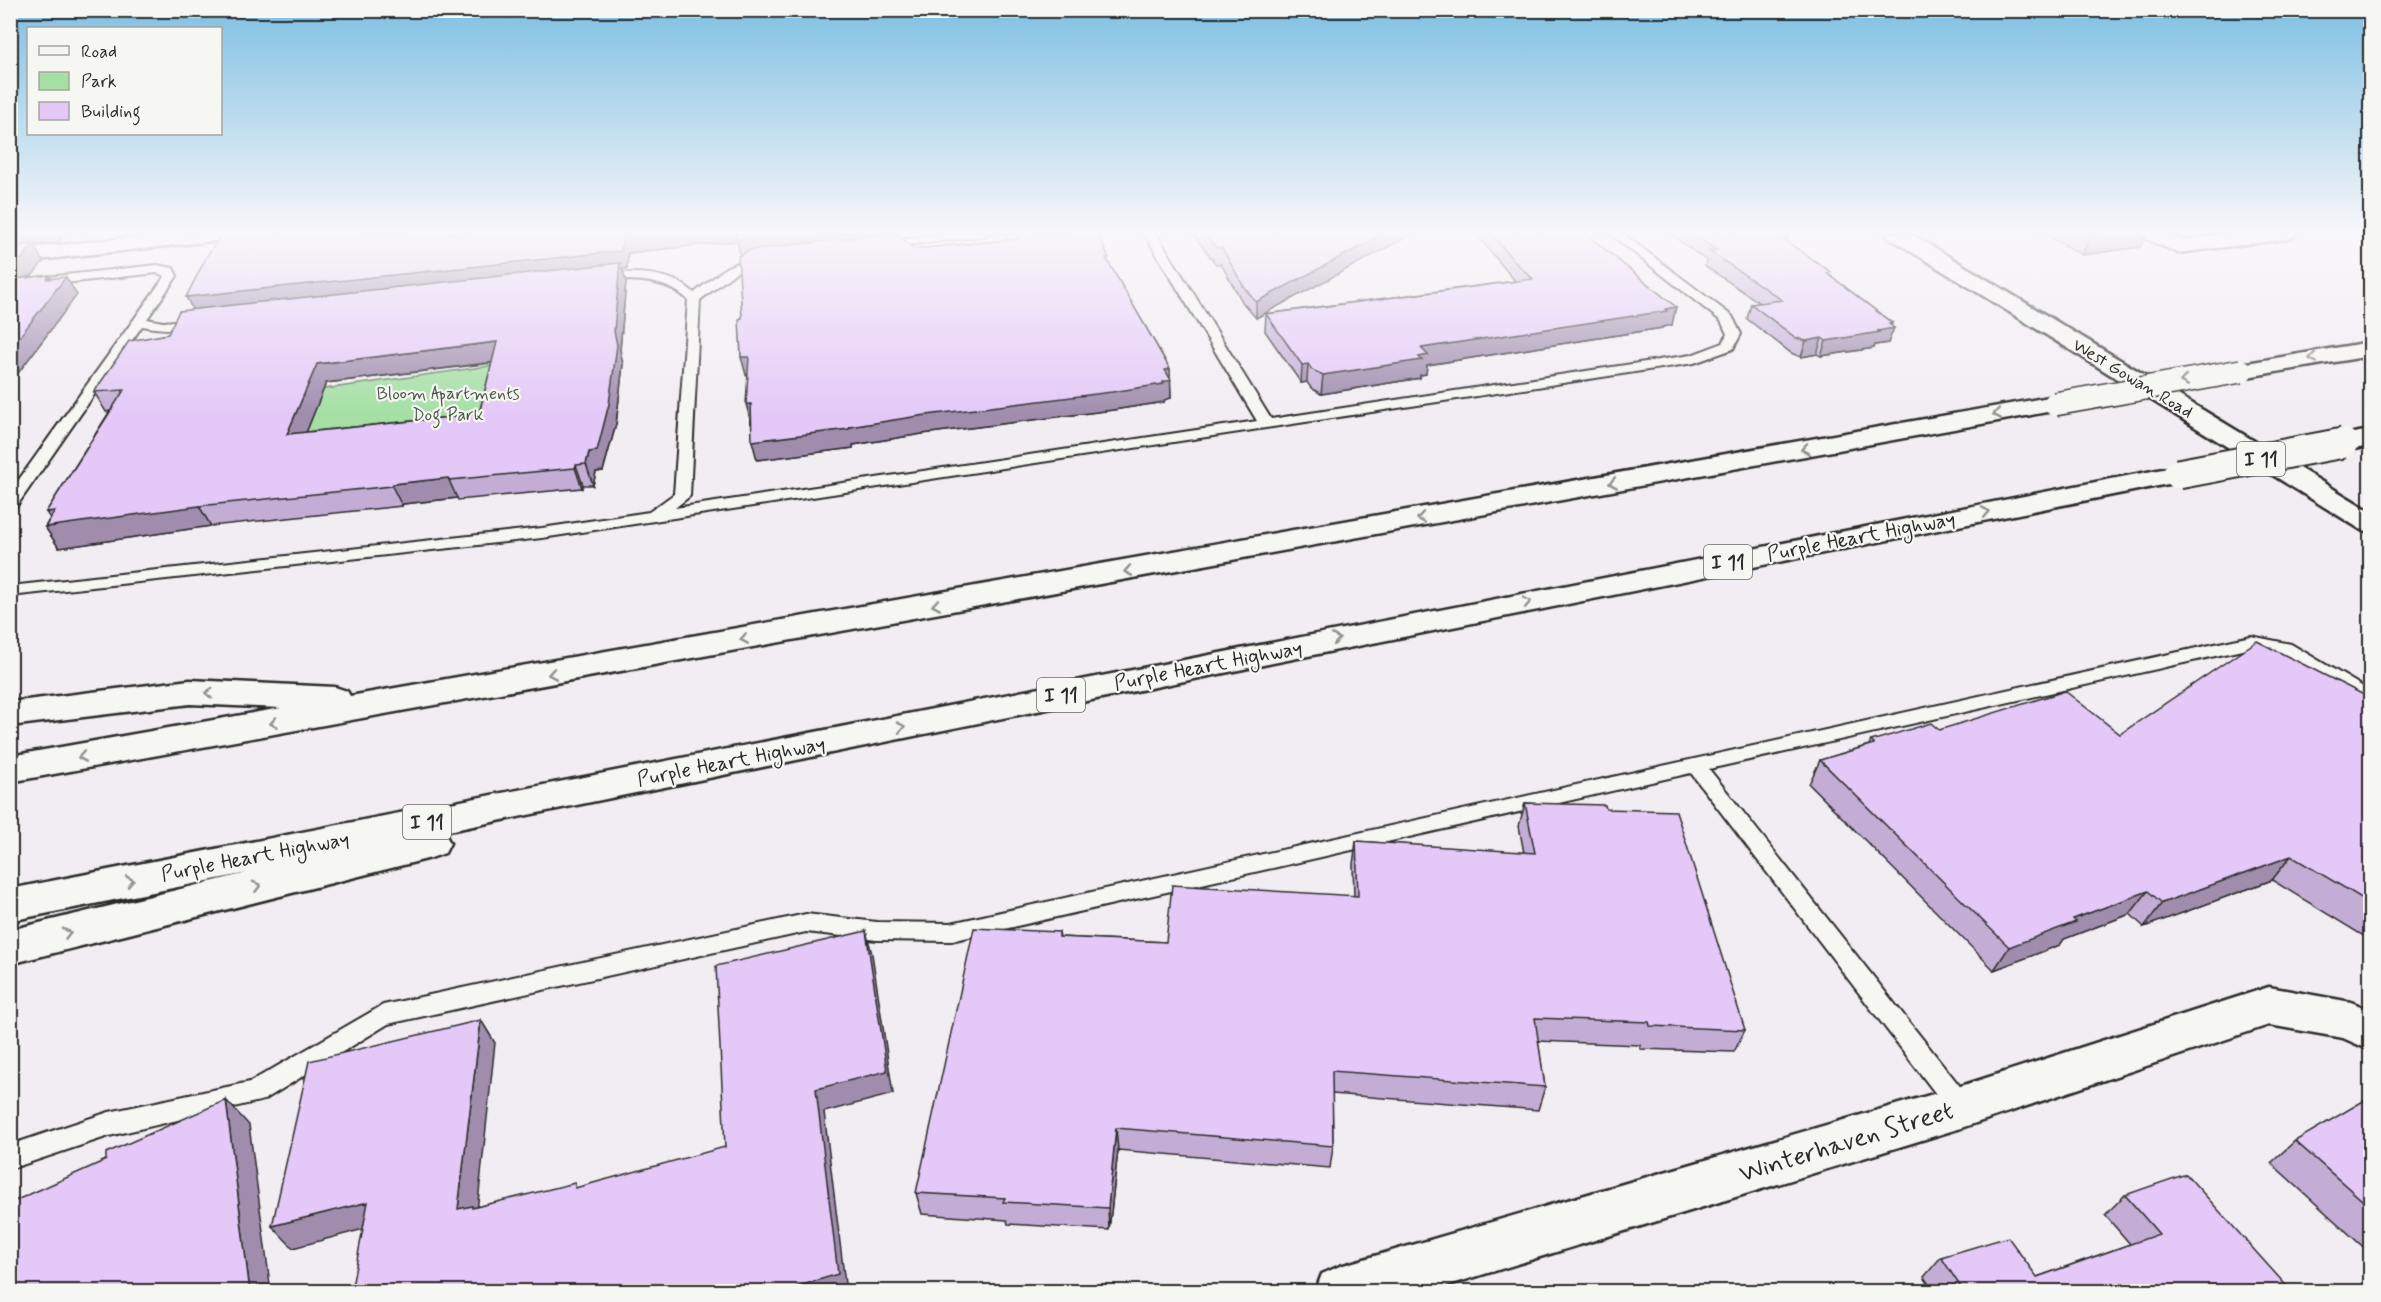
<svg xmlns="http://www.w3.org/2000/svg" width="2381" height="1302" font-family="Mynerve,sans-serif">
<style>
.green{fill:#a5dfa4;stroke:#688568;stroke-width:1.5}
.lines{fill:none;stroke-linecap:round;stroke-linejoin:round}
.lane-casing{stroke:#2b2b2b;stroke-width:4}
.street-casing{stroke:#2b2b2b;stroke-width:5}
.secondary-casing{stroke:#2b2b2b;stroke-width:5}
.highway-casing{stroke:#2b2b2b;stroke-width:5}
.lane{fill:#f6f6f2;fill-rule:evenodd}
.street{fill:#f6f6f2;fill-rule:evenodd}
.secondary{fill:#f6f6f2;fill-rule:evenodd}
.highway{fill:#f6f6f2;fill-rule:evenodd}
.highway-bridge-far1-casing{stroke:#2b2b2b;stroke-width:26;stroke-linecap:butt}
.highway-bridge-casing{stroke:#2b2b2b;stroke-width:33;stroke-linecap:butt}
.highway-bridge-far1{stroke:#f6f6f2;stroke-width:23}
.highway-bridge{stroke:#f6f6f2;stroke-width:29}
.wall{fill:#c4add5;stroke:#2b2b2b;stroke-width:1.5;fill-rule:evenodd}
.shaded-wall{fill:#a08dae;stroke:#2b2b2b;stroke-width:1.5}
.building{fill:#e4c9f8;stroke:#2b2b2b;stroke-width:1.5;fill-rule:evenodd}
.oneway{stroke:#90908e}
.labels{text-anchor:middle;stroke-width:4.5;stroke-linejoin:round;paint-order:stroke}
.far-street-label{font-size:18px;fill:#2b2b2b;stroke:#f6f6f2}
.far-park-label{font-size:18px;fill:#4a5849;stroke:#f6f6f2}
.shield{fill:#f6f6f2;stroke:#686867;stroke-width:1.5}
.shield-label{font-size:20px;font-weight:bold;fill:#2b2b2b}
.street-label{font-size:21px;fill:#2b2b2b;stroke:#f6f6f2}
.near-street-label{font-size:26px;fill:#2b2b2b;stroke:#f6f6f2}
</style>
<rect width="100%" height="100%" fill="#f2edf3"/>
<filter id="ink" filterUnits="userSpaceOnUse"><feTurbulence type="fractalNoise" baseFrequency=".0167" numOctaves="2"/><feDisplacementMap in="SourceGraphic" scale="12" xChannelSelector="R" yChannelSelector="G"/><feConvolveMatrix kernelMatrix="1 2 1 2 8 2 1 2 1" color-interpolation-filters="sRGB"/></filter>
<g filter="url(#ink)">
<path class="green" d="M504,364L483,430L243,456L274,396Z"/>
<g class="lines">
<defs>
<path id="lane" d="M954,233H990L984,236L881,248L875,245L881,242Z
M1144,233H1156L1271,419L1691,355L1723,343L1727,334L1721,321L1609,233H1622L1732,316L1741,334L1733,349L1694,363L542,538L10,596V586L542,528L649,512L674,494L688,300C670,282 644,280 620,280C612,281 604,282 596,281V275L600,274C630,272 671,270 694,293L727,267L761,255L767,259L735,273L700,300L690,496L675,508L1257,421Z
M157,265L173,268L177,276L147,319L163,322L197,319L203,323C192,333 157,329 142,326L16,507L10,509V492L165,276L157,273L10,289V281Z
M2251,636L2291,644L2370,691V705L2363,704L2280,653L2251,648L1709,769L1970,1099L1974,1107L1970,1115L1961,1119L1952,1115L1691,773L951,941L877,940L806,932L388,1024L264,1100L109,1136L10,1169V1145L109,1112L250,1082L383,1005L806,914L877,922L951,923Z"/>
<path id="street" d="M173,233H242L239,237L232,239L10,263V250Z
M2139,233H2166L2181,240L2236,233H2296L2293,237L2286,239L2178,253L2142,237Z
M2269,987L2351,1002L2370,1010V1050L2343,1038L2269,1025L1961,1128L1426,1292H1315L1322,1274L1340,1266L1961,1086Z"/>
<path id="secondary" d="M1885,233H1910L2370,511V532L2360,529L1888,237Z"/>
<path id="highway" d="M2370,342V356L2241,378L2232,376L2229,371L2232,366L2241,364Z
M2055,396L2064,399L2068,404L2064,409L10,782V756L281,708L190,704L10,726V702L190,680L335,687L347,691L350,696Z
M2370,430V446L2343,451L2333,449L2329,443L2333,437Z
M2178,466L2188,468L2192,474L2188,480L1278,662L444,832L450,843L445,853L431,858L10,964V930L247,873L10,921V889Z"/>
</defs>
<use href="#lane" class="lane-casing"/>
<use href="#street" class="street-casing"/>
<use href="#secondary" class="secondary-casing"/>
<use href="#highway" class="highway-casing"/>
<use href="#lane" class="lane"/>
<use href="#street" class="street"/>
<use href="#secondary" class="secondary"/>
<use href="#highway" class="highway"/>
<defs>
<path id="highway-bridge-far1" d="M2055,404L2241,371"/>
<path id="highway-bridge" d="M2178,474L2343,443"/>
</defs>
<use href="#highway-bridge-far1" class="highway-bridge-far1-casing"/>
<use href="#highway-bridge" class="highway-bridge-casing"/>
<use href="#highway-bridge-far1" class="highway-bridge-far1"/>
<use href="#highway-bridge" class="highway-bridge"/>
</g>
<path class="wall" d="M222,233H886L914,249L1009,240L1003,233H1097L1109,264L1170,369L1171,398L1164,400V402L1113,410L922,434L853,445V448L757,460L752,422L751,423L748,375H746L742,318L740,255L737,241L628,253L627,269H622L626,281L620,350L623,364L616,424L603,471L596,472L593,485H583L582,488L458,500L457,498L403,504L402,506L211,526L59,548L45,527L50,518L46,512L110,411L106,412L94,392L168,334L192,309ZM492,363L479,414L306,432L326,383Z
M1192,233H1414L1256,318L1243,303L1221,264H1216Z
M1475,233H1585L1672,325L1662,327V328L1427,365L1426,374L1420,375V378L1321,394L1311,388L1307,382L1301,383L1265,331L1266,314L1515,281Z
M1669,233H1789L1786,242L1892,323L1888,343L1875,345L1874,348L1821,356L1817,354L1801,357L1791,353L1747,319L1751,304L1760,303L1705,266L1707,261Z
M2043,233H2147L2140,247L2082,255Z
M2370,698V940L2272,880L2144,927L2130,914L2064,939L2060,945L1994,970L1809,784L1820,760L1869,745L1871,741L1939,730L2120,734Z
M1525,803L1606,809L1745,1030L1734,1052L1640,1049V1045L1538,1041L1545,1087L1538,1110L1332,1094L1333,1146L1330,1168L1118,1150L1109,1230L1008,1224L1007,1220L922,1214L916,1193L1059,932L1060,937L1166,942L1354,896L1353,865L1356,841L1524,853L1519,826Z
M2370,1105V1253L2271,1163L2295,1141Z
M2125,1195L2292,1292H1934L1924,1277L1941,1257L2037,1277L2130,1244L2105,1215Z"/>
<path class="shaded-wall" d="M10,233H65L58,243L34,245L43,262L32,276L15,279L22,290H10V260L14,247L10,241Z
M640,233H738L747,237L780,233H886L887,239L741,259L737,241L628,253L627,269H622L626,281L620,350L623,364L616,424L603,471L596,472L593,485L586,464L617,345L196,316L186,297Z
M1386,233H1414L1256,318V302Z
M1774,233H1789L1785,245Z
M2114,233H2147L2140,247L2082,255L2091,236Z
M2178,233H2193L2176,235Z
M49,275L57,288L66,277L77,295L10,384V349Z
M1676,307L1672,325L1662,327V328L1427,365L1426,374L1420,375V378L1321,394L1323,375L1421,348Z
M1892,323L1890,328H1894L1888,343L1875,345L1874,348L1821,356L1826,341L1877,331Z
M1822,338L1817,354L1801,357L1806,341Z
M497,342L504,361L326,383L298,453L287,434L317,364Z
M741,357H749L753,374L746,375Z
M1308,364L1307,382L1301,383L1302,365Z
M1170,369L1171,398L1164,400V402L1113,410L922,434L853,445V448L757,460L752,441L850,427Z
M746,404H751L755,422L751,423Z
M576,465L583,485L582,488L575,468Z
M448,478L457,498L403,504L402,506L392,486L393,484Z
M199,506L211,526L59,548L45,527L56,526L46,512L55,511Z
M2291,856L2272,880L2144,927L2162,903Z
M2148,891L2130,914L2064,939L2060,945L1994,970L2009,947L2073,919Z
M866,931L872,954L893,1094L824,1112L846,1292H780L816,1089Z
M481,1020L495,1043L477,1212L458,1209Z
M226,1100L249,1125L271,1292H250Z
M1116,1128L1118,1150L1109,1230L1108,1208Z
M368,1202L386,1223L293,1248L272,1226Z"/>
<path class="building" d="M222,233H640L623,235L621,251L186,297L207,256Z
M736,233H780L747,237L737,241Z
M890,233H896L914,249L1020,239L1015,233H1097L1109,258H1106L1170,369L1165,370L1171,380L1163,382V384L1112,392L919,416L850,427L849,429L752,441L751,404H746L749,357H741L739,319L742,318L738,256L751,250Z
M1204,233H1386L1256,302L1244,287L1222,248H1216Z
M1491,233H1585L1676,307L1665,309L1667,311L1421,348L1428,355L1419,357L1422,360L1323,375L1312,370L1308,364L1302,365L1266,314L1533,279L1513,260Z
M1692,233H1776H1774L1831,272L1827,273L1892,323L1889,324L1894,328L1877,331L1880,332L1826,341L1822,338L1806,341L1796,338L1751,304L1782,300L1709,251L1716,250Z
M2085,233H2114L2091,236Z
M33,244L22,259L10,260V247Z
M620,263L614,331L617,345L609,404L597,451L589,452L586,464L576,465L575,468L450,480L448,478L393,484L392,486L199,506L45,527L55,511L46,512L124,390L94,392L129,341L168,334L179,311ZM497,342L479,414L287,434L317,364Z
M49,275L47,279L66,277L10,349V280Z
M2257,641L2370,698V903L2291,856L2162,903L2148,891L2073,919L2076,922L2009,947L1820,760L1874,744L1871,741L1931,723L1939,730L2065,691L2120,734Z
M1525,803L1605,805L1606,809L1676,811L1745,1030L1650,1026L1649,1022L1535,1018L1545,1087L1332,1071L1333,1146L1116,1128L1108,1208L1003,1202L1005,1198L916,1193L974,928L1059,932V937L1166,942L1172,885L1358,896L1356,841L1535,853Z
M866,931L887,1071L816,1089L838,1274L780,1292H351L368,1202L272,1226L309,1061L481,1020L458,1209L472,1206V1208L575,1183V1188L725,1147L716,966Z
M226,1100L250,1292H10V1203L106,1160V1153Z
M2365,1100L2370,1105V1207L2295,1141Z
M2186,1174L2292,1292H1964L1941,1257L2008,1237L2037,1277L2159,1234L2125,1195Z"/>
<defs><path id="oneway-chevron" d="M-2-3.5L2.5 0L-2 3.5" fill="none" stroke-width="1.6" stroke-linecap="round" stroke-linejoin="round" transform="scale(1.5)"/></defs>
<g class="oneway">
<use href="#oneway-chevron" transform="translate(2313 358) rotate(170)"/>
<use href="#oneway-chevron" transform="translate(2184 381) rotate(170)"/>
<use href="#oneway-chevron" transform="translate(1997 414) rotate(170)"/>
<use href="#oneway-chevron" transform="translate(1805 449) rotate(170)"/>
<use href="#oneway-chevron" transform="translate(1613 483) rotate(170)"/>
<use href="#oneway-chevron" transform="translate(1986 512) rotate(-11)"/>
<use href="#oneway-chevron" transform="translate(1421 518) rotate(170)"/>
<use href="#oneway-chevron" transform="translate(1128 571) rotate(170)"/>
<use href="#oneway-chevron" transform="translate(1527 602) rotate(-11)"/>
<use href="#oneway-chevron" transform="translate(936 605) rotate(170)"/>
<use href="#oneway-chevron" transform="translate(744 639) rotate(170)"/>
<use href="#oneway-chevron" transform="translate(1336 639) rotate(-11)"/>
<use href="#oneway-chevron" transform="translate(552 674) rotate(170)"/>
<use href="#oneway-chevron" transform="translate(209 693) rotate(-177)"/>
<use href="#oneway-chevron" transform="translate(274 723) rotate(170)"/>
<use href="#oneway-chevron" transform="translate(901 727) rotate(-11)"/>
<use href="#oneway-chevron" transform="translate(82 757) rotate(170)"/>
<use href="#oneway-chevron" transform="translate(130 881) rotate(-11)"/>
<use href="#oneway-chevron" transform="translate(257 886) rotate(-14)"/>
<use href="#oneway-chevron" transform="translate(67 933) rotate(-14)"/>
</g>
</g>
<linearGradient id="sky" x2="0" y2="1"><stop stop-color="#7dbfe2"/><stop offset="0.56" stop-color="#f9f7fa"/><stop offset="1" stop-color="#f9f7fa" stop-opacity="0"/></linearGradient>
<rect width="2381" height="415" fill="url(#sky)"/>
<g class="labels">
<g class="far-street-label">
<text transform="translate(2133 378) rotate(31)" y="6">West Gowan Road</text>
</g>
<g class="far-park-label">
<text x="448" y="399">Bloom Apartments<tspan x="448" dy="21">Dog Park</tspan></text>
</g>
<g class="shield">
<rect x="2237" y="442" width="48" height="34" rx="4.5"/>
<rect x="1704" y="545" width="48" height="34" rx="4.5"/>
<rect x="1037" y="678" width="48" height="34" rx="4.5"/>
<rect x="403" y="805" width="48" height="34" rx="4.5"/>
</g>
<g class="shield-label">
<text x="2261" y="466">I 11</text>
<text x="1728" y="569">I 11</text>
<text x="1061" y="702">I 11</text>
<text x="427" y="829">I 11</text>
</g>
<g class="street-label">
<text transform="translate(1861 536) rotate(-11)" y="7">Purple Heart Highway</text>
<text transform="translate(1208 665) rotate(-11)" y="7">Purple Heart Highway</text>
<text transform="translate(731 761) rotate(-11)" y="7">Purple Heart Highway</text>
<text transform="translate(255 856) rotate(-11)" y="7">Purple Heart Highway</text>
</g>
<g class="near-street-label">
<text transform="translate(1846 1141) rotate(-17)" y="9">Winterhaven Street</text>
</g>
</g>
<rect width="2381" height="1302" fill="none" stroke="#f6f6f2" stroke-width="36"/>
<rect x="18" y="18" width="2345" height="1266" fill="none" stroke="#2b2b2b" stroke-width="2" filter="url(#ink)"/>
<rect x="27" y="27" width="195" height="108" fill="#f6f6f2" stroke="#a5a5a2" stroke-width="1.5"/>
<rect x="39" y="46" width="30" height="9" fill="#f6f6f2" stroke="#a5a5a2" stroke-width="1.5"/>
<text x="81" y="57" font-size="18" fill="#2b2b2b">Road</text>
<rect x="39" y="72" width="30" height="18" fill="#a5dfa4" stroke="#a5a5a2" stroke-width="1.5"/>
<text x="81" y="87" font-size="18" fill="#2b2b2b">Park</text>
<rect x="39" y="102" width="30" height="18" fill="#e4c9f8" stroke="#a5a5a2" stroke-width="1.5"/>
<text x="81" y="117" font-size="18" fill="#2b2b2b">Building</text>
</svg>
